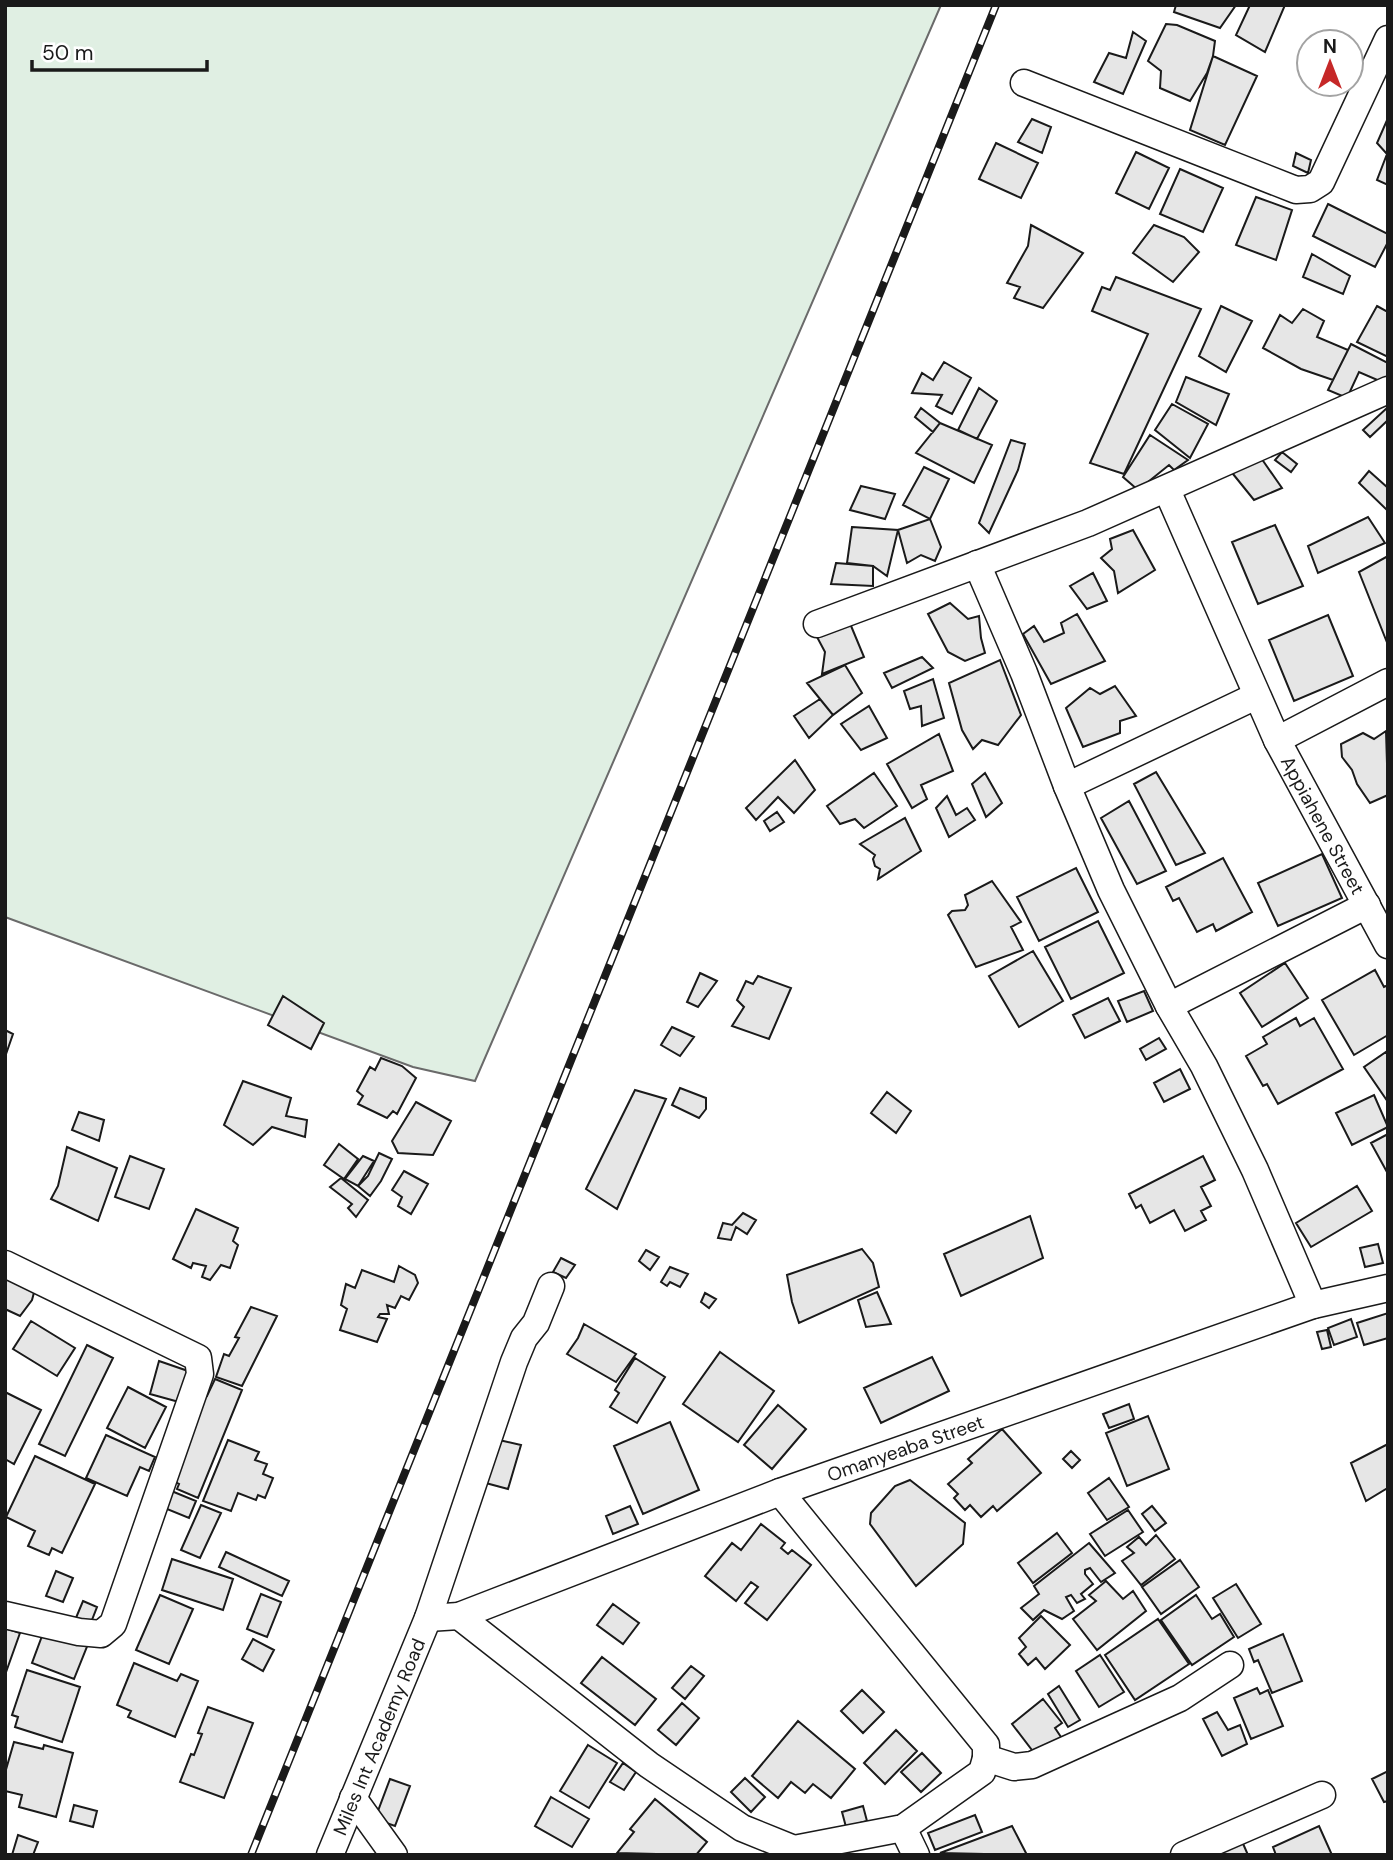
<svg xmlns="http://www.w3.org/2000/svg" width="1393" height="1860" font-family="'DM Sans',sans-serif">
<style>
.green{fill:#e0efe3;stroke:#6a6a6a;stroke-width:2}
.building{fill:#e6e6e6;stroke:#1a1a1a;stroke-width:2}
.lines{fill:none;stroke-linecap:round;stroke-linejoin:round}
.minor-casing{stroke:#1a1a1a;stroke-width:29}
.minor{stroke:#fff;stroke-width:26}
.rail-casing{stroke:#1a1a1a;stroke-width:8}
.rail{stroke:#fff;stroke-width:5;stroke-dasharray:16;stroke-linecap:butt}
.labels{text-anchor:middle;stroke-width:5;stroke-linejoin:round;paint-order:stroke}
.street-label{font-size:19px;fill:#1a1a1a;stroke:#fff}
</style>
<rect width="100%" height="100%" fill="#fff"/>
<path class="green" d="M5,5H941L475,1081L413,1067L5,917Z"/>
<path class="building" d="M1176,5H1236L1220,28L1174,12Z
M1250,5H1285L1265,52L1236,35Z
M1166,24L1177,25L1215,41L1213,56L1207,73L1190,101L1160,88L1161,71L1148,61Z
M1133,32L1146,41L1123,94L1094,82L1109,53L1126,58Z
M1213,56L1257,76L1225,145L1190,130Z
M1388,118V185L1377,180L1387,154L1377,143Z
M1032,119L1051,127L1042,153L1018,142Z
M996,143L1038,163L1021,198L979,179Z
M1136,152L1169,168L1149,209L1116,193Z
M1296,153L1311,160L1308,173L1293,166Z
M1180,169L1223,188L1203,232L1160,214Z
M1256,197L1292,210L1276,260L1236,245Z
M1328,204L1388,234V242L1375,267L1313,236Z
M1031,225L1083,253L1043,308L1014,298L1020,287L1007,283L1028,246Z
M1154,225L1184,237L1199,252L1173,282L1133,253Z
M1312,254L1350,276L1343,294L1303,277Z
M1116,277L1201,309L1124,474L1090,463L1148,334L1092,311L1102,287L1110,290Z
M1221,306L1252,321L1226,372L1199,356Z
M1377,306L1388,312V357L1357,342Z
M1303,309L1324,321L1317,337L1348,350L1333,380L1301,369L1263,348L1280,315L1292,323Z
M1351,344L1388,363V375L1382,382L1359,372L1347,398L1328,390Z
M944,362L971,378L952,414L936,406L942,395L912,393L922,373L933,380Z
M1186,377L1229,394L1216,425L1176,402Z
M979,388L997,401L977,439L958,430Z
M1172,404L1208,424L1190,458L1155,430Z
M1388,407V420L1370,437L1363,430Z
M921,408L940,423L933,432L915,417Z
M940,423L992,445L974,483L916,453Z
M1150,435L1188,460L1174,470L1169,465L1138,490L1123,477Z
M1011,440L1025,444L1018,470L989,533L979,523Z
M1282,452L1297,464L1291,472L1275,460Z
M1259,455L1282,488L1254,500L1229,469Z
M924,467L949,479L930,519L903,505Z
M1369,471L1388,488V511L1359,483Z
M861,486L895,494L885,519L850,510Z
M1368,517L1385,543L1318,573L1308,546Z
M930,519L941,547L935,561L921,555L907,563L898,530Z
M1275,525L1303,586L1258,604L1232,542Z
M852,527L898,530L887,576L873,566L847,563Z
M1133,530L1155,570L1118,593L1114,571L1101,558L1112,549L1110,539Z
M1388,556V645L1359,572Z
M836,563L873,566V586L831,584Z
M1093,573L1107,601L1087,609L1070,586Z
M950,603L968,619L979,616L981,638L985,653L965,661L948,652L928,614Z
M1077,614L1105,661L1051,684L1023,634L1034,626L1044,642L1064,633L1061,623Z
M1328,615L1353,676L1294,701L1269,640Z
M849,621L864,657L822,674L825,652L817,637Z
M922,657L933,668L892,688L884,673Z
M1000,660L1021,715L998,745L982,740L973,749L962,730L949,683Z
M845,665L862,693L833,715L807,683Z
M933,679L944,718L922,726L921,706L910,709L904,691Z
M1115,686L1136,716L1120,721V733L1083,747L1066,708L1090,688L1100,694Z
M820,699L833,715L809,738L794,716Z
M869,706L887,738L861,750L841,724Z
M1386,731L1388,795L1370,803L1357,784L1352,770L1342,757L1341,744L1363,733L1374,739Z
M939,734L953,771L921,785L927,799L912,808L887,764Z
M795,760L815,790L794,813L778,797L756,820L746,808Z
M1156,772L1205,853L1176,865L1134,784Z
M874,773L897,806L864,828L855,819L840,824L827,806Z
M985,773L1002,803L986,817L972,784Z
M947,796L956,815L967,808L975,820L949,837L936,808Z
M1129,801L1166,871L1137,884L1101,818Z
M777,812L784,822L770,831L764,821Z
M905,818L921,851L878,879L880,869L875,866L873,859L875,855L860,844Z
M1322,854L1342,898L1278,926L1258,883Z
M1223,858L1252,912L1216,931L1213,924L1197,932L1179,898L1173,901L1166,887Z
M1076,868L1098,912L1039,941L1017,897Z
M992,881L1021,922L1011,927L1023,950L976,967L948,915L952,911L965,910L968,905L965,895Z
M1098,921L1124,973L1071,999L1045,947Z
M1033,951L1063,1001L1019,1027L989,976Z
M1285,963L1308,998L1262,1027L1240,993Z
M1375,970L1384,987L1388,985V1035L1354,1055L1322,1000Z
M700,973L717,981L698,1007L687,1002Z
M758,976L791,988L769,1039L732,1026L744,1007L737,1000L746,981L753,984Z
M1144,991L1153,1011L1127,1022L1118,1001Z
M283,996L324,1023L311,1049L268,1025Z
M1108,998L1120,1021L1085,1038L1073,1015Z
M1296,1018L1300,1026L1314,1018L1343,1069L1278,1104L1267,1084L1263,1086L1246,1056L1267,1044L1263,1037Z
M672,1027L694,1037L680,1056L661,1045Z
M5,1030L13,1034L5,1057Z
M1159,1038L1166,1049L1146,1060L1140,1049Z
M1386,1052L1388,1055V1102L1364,1067Z
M381,1058L402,1066L416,1078L397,1114L393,1111L387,1118L358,1104L363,1096L357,1091L370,1067L375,1070Z
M1180,1069L1190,1089L1164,1102L1154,1083Z
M243,1081L291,1098L286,1116L307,1120L305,1137L272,1127L253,1145L224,1125Z
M680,1088L706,1098V1109L699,1118L672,1105Z
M635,1090L666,1099L617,1209L586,1189Z
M887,1092L911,1111L896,1133L871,1113Z
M1374,1095L1388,1127L1352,1145L1336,1113Z
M416,1102L451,1121L433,1155L398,1153L392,1141Z
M79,1112L104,1120L99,1141L72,1130Z
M1388,1134V1171L1387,1172L1371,1143Z
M339,1144L358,1159L344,1179L324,1165Z
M67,1147L117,1168L98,1221L51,1199L58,1186Z
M379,1153L392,1159L381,1181L370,1196L358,1186L368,1176Z
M130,1156L164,1169L149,1209L115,1197Z
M363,1156L374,1161L358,1186L345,1179Z
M1203,1156L1215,1180L1201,1187L1211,1206L1201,1211L1206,1220L1185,1231L1174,1210L1150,1223L1141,1205L1136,1208L1129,1194Z
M404,1171L428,1184L411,1214L398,1206L402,1197L392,1190Z
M341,1178L368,1200L356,1217L348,1208L352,1204L330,1187Z
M1357,1186L1372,1211L1311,1247L1296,1223Z
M196,1209L238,1228L233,1241L238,1245L230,1268L221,1265L210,1280L202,1277L206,1266L193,1263L191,1268L173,1259Z
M743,1213L756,1220L747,1234L736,1227L731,1240L718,1238L723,1223L732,1225Z
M1030,1216L1043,1258L961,1296L944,1254Z
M1378,1244L1383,1263L1365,1267L1360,1248Z
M862,1249L873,1263L879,1287L799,1323L792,1302L787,1275Z
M646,1250L659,1257L650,1270L639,1261Z
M561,1258L575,1265L566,1278L553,1272Z
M399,1266L415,1275L418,1283L409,1300L401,1296L395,1308L387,1305L389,1314H380L378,1317L387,1319L377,1342L340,1330L347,1309L341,1305L346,1284L355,1288L362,1270L394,1282Z
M670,1267L688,1274L680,1287L670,1282L667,1286L661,1282Z
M5,1270L36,1285L32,1300L20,1316L5,1309Z
M877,1292L891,1324L866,1327L858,1300Z
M705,1293L716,1299L709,1308L701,1302Z
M251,1307L277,1316L242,1386L216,1377L224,1354L229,1356L239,1338L235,1337Z
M1388,1313V1338L1364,1345L1357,1323Z
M1351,1319L1357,1337L1334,1345L1328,1328Z
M31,1321L75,1348L57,1376L13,1349Z
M584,1324L636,1354L616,1382L567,1354L578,1338Z
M1327,1330L1331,1347L1322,1349L1317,1332Z
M87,1345L113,1358L65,1456L39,1444Z
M720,1352L774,1391L738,1442L683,1404Z
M932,1357L949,1391L881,1423L864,1388Z
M635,1358L665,1377L637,1423L610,1407L619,1393L615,1390Z
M159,1361L188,1371L179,1402L150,1394Z
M215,1379L242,1390L198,1498L177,1489L179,1484L169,1479L202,1394L207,1396Z
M128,1387L166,1407L145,1448L107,1428Z
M5,1392L41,1410L14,1464L5,1459Z
M1129,1404L1134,1419L1109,1428L1103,1414Z
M778,1405L806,1429L772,1469L744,1445Z
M1148,1416L1169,1469L1127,1486L1106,1433Z
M670,1422L699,1490L643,1514L614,1446Z
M1002,1429L1041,1473L997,1511L993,1506L981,1517L970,1505L965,1510L954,1498L958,1494L948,1484L972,1463L968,1459Z
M106,1435L155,1457L149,1471L140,1467L127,1496L86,1478Z
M228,1440L259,1452L255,1460L267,1464L263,1474L273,1478L265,1498L258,1495L256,1500L238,1493L231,1511L203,1501Z
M499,1440L521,1445L508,1489L482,1482Z
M1388,1444V1491L1386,1489L1366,1501L1351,1463Z
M1071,1451L1080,1460L1072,1468L1063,1459Z
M35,1456L95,1484L62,1553L52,1548L49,1555L28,1546L35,1531L6,1517Z
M1109,1478L1129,1507L1107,1520L1088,1493Z
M910,1480L965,1523L963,1544L916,1586L870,1524L871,1513L895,1486Z
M169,1490L196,1501L189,1518L162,1507Z
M201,1505L221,1513L200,1558L181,1550Z
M630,1506L638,1524L613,1534L606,1516Z
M1152,1506L1166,1523L1155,1531L1142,1514Z
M1128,1510L1143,1532L1105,1556L1090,1534Z
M761,1524L785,1543L781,1548L788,1554L792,1550L811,1565L767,1620L745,1603L758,1587L751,1582L736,1601L705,1576L732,1543L741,1550Z
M1057,1533L1072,1553L1033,1583L1018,1563Z
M1156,1535L1175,1559L1141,1585L1122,1561L1134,1553L1127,1547L1139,1537L1146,1545Z
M1089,1543L1115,1573L1101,1582L1090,1568L1085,1570V1574L1093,1584L1081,1594L1085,1599L1077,1603L1071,1595L1066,1597L1074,1611L1062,1619L1044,1610L1033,1620L1021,1608L1039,1594L1034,1586Z
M226,1552L289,1581L282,1596L219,1567Z
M172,1559L233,1579L223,1610L162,1590Z
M1180,1560L1199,1587L1161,1614L1142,1587Z
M56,1571L73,1578L63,1602L46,1596Z
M1106,1581L1123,1599L1133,1591L1146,1611L1097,1650L1073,1619L1096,1601L1089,1595Z
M1236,1584L1261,1624L1238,1638L1213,1598Z
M261,1594L281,1602L267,1637L247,1629Z
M160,1595L193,1609L169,1664L136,1650Z
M1196,1595L1212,1619L1220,1614L1234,1637L1192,1665L1161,1620Z
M83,1601L97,1607L88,1630L73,1625Z
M613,1604L639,1623L623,1644L597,1625Z
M1041,1616L1070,1645L1045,1669L1036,1658L1028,1665L1019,1654L1026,1647L1019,1638Z
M1158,1619L1189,1664L1135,1700L1105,1655Z
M5,1628L20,1633L5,1675Z
M45,1628L88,1644L74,1679L32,1663Z
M1283,1634L1302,1681L1272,1693L1258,1660L1254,1662L1249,1649Z
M253,1639L274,1650L263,1671L242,1659Z
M1100,1655L1124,1692L1099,1707L1076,1671Z
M602,1657L656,1699L635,1725L581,1683Z
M134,1663L177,1681L181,1674L198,1681L175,1737L128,1717L131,1711L117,1705Z
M691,1666L704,1676L685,1699L672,1688Z
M27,1670L80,1687L62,1742L15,1727L18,1717L12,1715Z
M1059,1686L1080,1720L1068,1727L1048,1694Z
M1257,1688L1260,1694L1268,1690L1283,1726L1251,1739L1234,1698Z
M862,1690L884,1712L863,1733L841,1711Z
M1043,1699L1062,1723L1055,1728L1063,1740L1035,1754L1012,1724Z
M682,1703L699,1718L676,1745L658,1730Z
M208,1707L253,1723L224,1798L180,1782L191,1754L194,1755L202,1734L198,1733Z
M1217,1712L1228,1730L1240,1725L1247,1744L1222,1756L1203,1719Z
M798,1721L855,1769L831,1798L813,1784L805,1793L791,1782L778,1798L752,1776Z
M896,1730L917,1751L885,1784L864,1763Z
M14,1742L43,1749L44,1745L73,1753L56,1817L19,1807L22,1795L5,1791V1773Z
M588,1745L617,1763L589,1808L560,1791Z
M922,1753L941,1773L921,1792L901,1772Z
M623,1763L636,1772L624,1790L610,1782Z
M1388,1771V1801L1384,1802L1372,1779Z
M745,1778L765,1797L751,1812L731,1792Z
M390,1779L410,1786L395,1826L375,1819Z
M551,1797L589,1819L572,1847L535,1826Z
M655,1799L707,1842L696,1855L617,1853L634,1832L630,1829Z
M74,1805L97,1811L93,1827L70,1821Z
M863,1806L867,1821L846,1827L842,1812Z
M975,1815L982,1832L935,1850L928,1833Z
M1012,1826L1027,1855L940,1853Z
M1319,1826L1332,1855H1276L1273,1847Z
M18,1835L38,1842L33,1855H12Z
M1241,1839L1248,1855H1213Z"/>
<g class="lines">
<defs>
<g id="minor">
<path d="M1024,83L1296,190L1310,189L1321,182L1388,39"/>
<path d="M1167,490L1277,740"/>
<path d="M977,564L1024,673L1067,786L1111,890L1169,1006L1204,1066L1255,1170L1313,1305"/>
<path d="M817,624L1088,523L1388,390"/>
<path id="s1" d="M1388,682L1277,740L1388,945"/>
<path d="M1067,786L1256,696"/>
<path d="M1169,1006L1367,905"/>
<path d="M5,1264L198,1358L200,1374L113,1624L101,1634L79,1632L5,1615"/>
<path d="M459,1616L649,1765L742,1828L794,1849L903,1828L982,1772L986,1758V1745L780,1492"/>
<path id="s2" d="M428,1618L459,1616L780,1492L1313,1305L1388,1288"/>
<path d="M986,1758L1014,1767L1032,1765L1180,1698L1230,1665"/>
<path d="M353,1798L394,1855"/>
<path d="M903,1828L916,1855"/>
<path id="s3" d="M330,1855L428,1618L514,1362L524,1338L536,1323L551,1286"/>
<path d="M1184,1855L1322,1795"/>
</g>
</defs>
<use href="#minor" class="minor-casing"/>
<use href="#minor" class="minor"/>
<defs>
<path id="rail" d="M251,1855L996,5"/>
</defs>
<use href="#rail" class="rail-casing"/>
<use href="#rail" class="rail"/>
</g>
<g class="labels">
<g class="street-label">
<text dy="7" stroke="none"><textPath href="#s1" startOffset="222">Appiahene Street</textPath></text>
<text dy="7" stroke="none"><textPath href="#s2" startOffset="508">Omanyeaba Street</textPath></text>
<text dy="7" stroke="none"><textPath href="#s3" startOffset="128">Miles Int Academy Road</textPath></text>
</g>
</g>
<rect width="1393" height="1860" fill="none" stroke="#1a1a1a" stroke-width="14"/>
<g transform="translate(1330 63)"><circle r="33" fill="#ffffff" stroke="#a3a3a3" stroke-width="2"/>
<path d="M0-5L12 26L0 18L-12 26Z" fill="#c62828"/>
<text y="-10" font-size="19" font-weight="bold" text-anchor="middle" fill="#1a1a1a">N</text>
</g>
<path d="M32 60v10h175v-10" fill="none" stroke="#1a1a1a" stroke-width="3.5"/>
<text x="42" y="60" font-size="21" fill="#1a1a1a" stroke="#ffffff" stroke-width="5" paint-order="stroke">50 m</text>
</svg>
